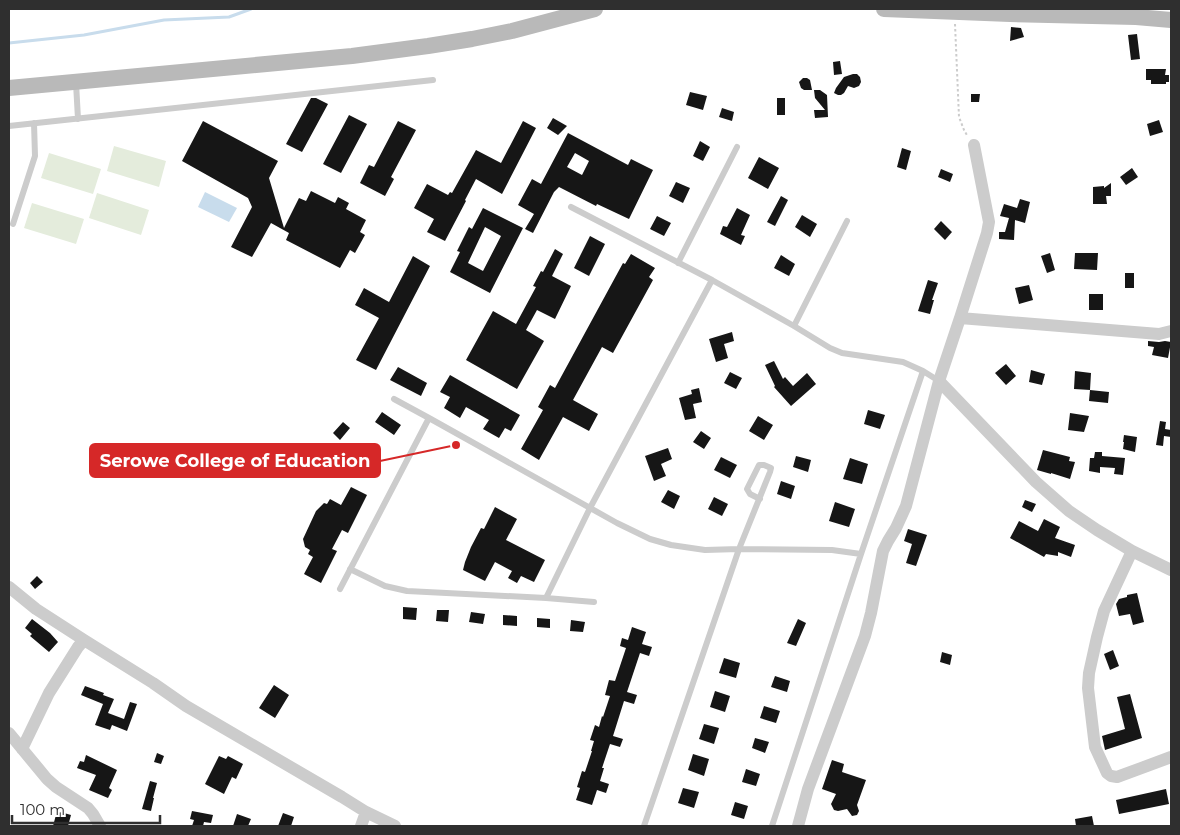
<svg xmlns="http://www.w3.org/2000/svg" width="1180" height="835" font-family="Montserrat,sans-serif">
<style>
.green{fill:#e4ecdc}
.water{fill:#c8dcec}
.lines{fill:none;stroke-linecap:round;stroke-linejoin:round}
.stream{stroke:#c8dcec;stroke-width:3}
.building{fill:#161616;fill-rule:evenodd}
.path{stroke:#ccc;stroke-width:2;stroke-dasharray:2.5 2.5;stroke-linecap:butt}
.lane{stroke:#ccc;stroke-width:6}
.street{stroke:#ccc;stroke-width:12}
.secondary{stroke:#b9b9b9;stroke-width:16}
.leader{fill:none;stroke:#d62828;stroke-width:2}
.callout-dot{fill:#d62828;stroke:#fff;stroke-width:2}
.callout{fill:#d62828;stroke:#d62828;stroke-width:2}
.callout-label{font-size:18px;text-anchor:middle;font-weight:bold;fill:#fff}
</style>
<rect width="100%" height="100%" fill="#fff"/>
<path class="green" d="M114,146L166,161L159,187L107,171Z
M49,153L101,169L93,194L41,178Z
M97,193L149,210L141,235L89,218Z
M32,203L84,219L76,244L24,228Z"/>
<path class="water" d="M205,192L237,208L229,222L198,207Z"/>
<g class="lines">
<path class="stream" d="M9,43L84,35L164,20L229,17L251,9"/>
</g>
<path class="building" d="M1011,27L1021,28L1024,37L1010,41Z
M1137,34L1140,59L1131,60L1128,35Z
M840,61L842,74L834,75L833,62Z
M1146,69H1166L1165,75H1169V82H1166V84H1151V80H1146Z
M853,74H857L860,77L861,82L859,86L854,88L848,86L844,93L841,95H838L834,93L836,88L844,77Z
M803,78H807L810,80L812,90H804L801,88L799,82Z
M814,90H820L827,95L828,117L815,118L814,110H825L815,98Z
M690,92L707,96L703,110L686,105Z
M971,94H980L979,102H971Z
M311,98H316L328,104L302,152L286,144Z
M777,98H785V115H777Z
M722,108L734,112L732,121L719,117Z
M349,115L367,124L341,173L323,164Z
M553,118L567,126L558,135L547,128Z
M1159,120L1163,132L1150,136L1147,124Z
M203,121L278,161L269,178L284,228L299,198L306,201L311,191L335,203L338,197L349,203L346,209L366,220L360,232L365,235L355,253L350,250L340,268L286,240L289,233L271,223L252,257L231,247L252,207L248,198L182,161Z
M398,121L416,130L391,177L394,179L385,196L360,183L369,165L374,167Z
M523,121L536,128L502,194L476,179L465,200L466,201L445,241L427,232L434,219L414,208L427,184L448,195L450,192L452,193L476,150L501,163Z
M568,133L628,165L631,159L653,170L629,219L597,204L596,206L559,187L554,192L533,233L525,229L534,214L518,205L532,179L541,184ZM575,153L589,161L582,175L567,167Z
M700,141L710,147L703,161L693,156Z
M902,148L911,151L906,170L897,167Z
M759,157L779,168L768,189L748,178Z
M1132,168L1138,177L1126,185L1120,177Z
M941,169L953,174L950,182L938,177Z
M676,182L690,188L683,203L669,196Z
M1111,183V196H1106L1107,204H1093V187L1104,186V188Z
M781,196L788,200L775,226L767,222Z
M1020,199L1030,202L1025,223L1015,220L1014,240L999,239V232H1005L1009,218L1000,216L1004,204L1017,208Z
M483,208L523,228L490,293L450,272L460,252L457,251L469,227L472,229ZM485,227L501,236L483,271L468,263Z
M737,208L750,215L741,235L745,236L741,245L720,234L723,226L727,227Z
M802,215L817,224L810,237L795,227Z
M657,216L671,223L664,236L650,229Z
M941,221L952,232L945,240L934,229Z
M590,236L605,244L589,276L574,268Z
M555,249L563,254L552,276L571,286L555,319L537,310L526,330L544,341L517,389L466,360L493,311L516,324L536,287L533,286L541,271L543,272Z
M1050,253L1055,270L1047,273L1041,256Z
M1075,253H1098L1097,270L1074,269Z
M631,254L655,268L649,277L653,280L613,353L602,347L573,400L598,414L589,431L563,417L539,460L521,449L543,410L538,407L550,385L555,388L623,263L625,264Z
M781,255L795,264L789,276L774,268Z
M413,256L430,266L376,370L356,360L379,318L355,305L364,288L389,302Z
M1125,273H1134V288H1125Z
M928,280L938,283L932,300H934L930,314L918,311Z
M1029,285L1033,300L1019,304L1015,288Z
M1089,294H1103V310H1089Z
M732,332L734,341L724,344L728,358L716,362L709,339Z
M1148,341L1159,342L1165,341L1171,342L1168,358L1152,355L1154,347L1148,346Z
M774,361L783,379L785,377L793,386L807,373L816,384L791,406L774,387L775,386L765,365Z
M1006,364L1016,376L1006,385L995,373Z
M398,367L427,383L421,396L390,380Z
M1031,370L1045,374L1042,385L1029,382Z
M1075,371L1091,373L1090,390L1074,389Z
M730,372L742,378L736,389L724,383Z
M450,375L520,415L511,431L505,428L499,438L483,429L489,420L466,407L460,418L444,408L450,397L440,392Z
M699,388L702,402L693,404L696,418L685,420L679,398L692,394L691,390Z
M1090,390L1109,392L1108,403L1089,401Z
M868,410L885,415L880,429L864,424Z
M382,412L401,425L394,435L375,422Z
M1070,413L1089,416L1084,432L1068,430Z
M758,416L773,425L764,440L749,431Z
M1160,421L1166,422L1165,429L1171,430V437L1164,436L1163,446L1156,445Z
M343,422L350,428L340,440L333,433Z
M701,431L711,438L704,449L693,442Z
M1124,435L1137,437L1135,452L1123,449L1124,442H1123Z
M668,448L672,459L661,464L666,476L654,481L645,456Z
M1043,450L1070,457L1069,461L1075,462L1070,479L1051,473V474L1037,470Z
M1095,452H1102V456L1125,458L1123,475L1114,474L1115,468L1100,467V473L1089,471L1090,458H1094Z
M796,456L811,460L808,472L793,467Z
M721,457L737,465L730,478L714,470Z
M850,458L868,464L862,484L843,479Z
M781,481L795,486L791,499L777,494Z
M351,487L367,495L348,533L342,530L332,549L337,551L321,583L304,574L313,557L308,554L310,550L305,547L303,539L316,511L324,503L327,504L330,499L341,505Z
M668,490L680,496L674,509L661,502Z
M714,497L728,504L722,516L708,509Z
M1025,500L1036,504L1032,512L1022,507Z
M835,502L855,509L849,527L829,521Z
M495,507L517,519L506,540L545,560L534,582L521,576L517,583L508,578L512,571L495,562L485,581L463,570L465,562L471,547L481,528L484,529Z
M1044,519L1060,527L1055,538L1075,545L1071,557L1058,552V556L1046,554L1044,557L1010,538L1019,521L1038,531Z
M908,529L927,535L916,566L906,563L912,544L904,541Z
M37,576L43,582L35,589L30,583Z
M1137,593L1144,622L1133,625L1130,614L1119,616L1116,604L1119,599L1127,597V595Z
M403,607L417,608L416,620L403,619Z
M437,610H449L448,622L436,621Z
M471,612L485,614L483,624L469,622Z
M503,615L517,616V626L503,625Z
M537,618L550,619V628L537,627Z
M32,619L50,633L58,642L49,652L30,636L32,634L25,628Z
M798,619L806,623L796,646L787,643Z
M571,620L585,622L583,632L570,631Z
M632,627L646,632L642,644L652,647L649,656L640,653L627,692L637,695L634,704L624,701L613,736L623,739L620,747L610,744L602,768H604L600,781L609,784L606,793L597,790L592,805L576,800L580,788L577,787L582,771L585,772L592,751H591L594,741L590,740L595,725L599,727L602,716L603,717L610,696L605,695L609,680L615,681L626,648L620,646L622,638L628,640Z
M1113,650L1119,666L1110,670L1104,654Z
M942,652L952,655L950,665L940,662Z
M724,658L740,663L736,678L719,673Z
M775,676L790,681L787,692L771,687Z
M274,685L289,695L275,718L259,708Z
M85,686L104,693L103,695L114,699L108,713L124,719L130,702L137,704L127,731L112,725L110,730L95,725L103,704L81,695Z
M715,691L730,696L725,712L710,707Z
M1130,694L1142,738L1105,750L1102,736L1125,729L1117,697Z
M764,706L780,711L776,723L760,718Z
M704,724L719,728L714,744L699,739Z
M755,738L769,742L765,753L752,748Z
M157,753L164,756L161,764L154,762Z
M693,754L709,759L704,776L688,770Z
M86,755L117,770L109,788L112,790L108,798L89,790L96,775L77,768L80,761L84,762Z
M219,756L226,759L228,756L243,764L236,779L232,777L224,794L205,784Z
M832,760L844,764L842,772L866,780L857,805L859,811L857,815L852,816L847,809L838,811L834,810L831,804L836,794L822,789Z
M746,769L760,774L756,786L742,782Z
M150,781L157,783L153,798H154L151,811L142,809Z
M683,788L699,792L694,808L678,803Z
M1166,789L1169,804L1119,814L1116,800Z
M735,802L748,806L744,819L731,815Z
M57,811L71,815L68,826H53Z
M192,811L213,815L211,823L204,822L203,826H192L194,820L190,819Z
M283,813L294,817L291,826H278Z
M237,814L251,819L248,826H233Z
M1092,816L1094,826H1076L1075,819Z"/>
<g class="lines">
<path class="path" d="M955,24L959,117L964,130L968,137"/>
<path class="lane" d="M76,83L78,119
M9,126L433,80
M571,207L712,280L794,326L830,348L842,353L903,362L923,371L939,381
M13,224L35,156L34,123
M678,263L737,147
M794,326L847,221
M394,399L429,418L617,523L650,539L671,545L705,550L739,549L832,550L861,554
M350,569L385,586L407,591L546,598L590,508L712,280
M340,589L429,418
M546,598L594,602
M644,826L739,549L770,472L771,468L764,465H759L747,489L750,494L760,499
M772,826L861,554L923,371"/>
<path class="street" d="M960,318L987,233L989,222L974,145
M939,381L1036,482L1069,511L1097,530L1132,551L1171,570
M1132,551L1104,611L1097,637L1089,673L1088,688L1095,747L1107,773L1111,776L1117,777L1171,757
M9,587L36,609L84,640L153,683L186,706L342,797L366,812L395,826
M9,733L47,779L56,787L88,808L93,814L100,826
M22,749L49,693L78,647L84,640
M361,826L366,812
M798,826L808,789L865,636L871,613L883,551L888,541L896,528L906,506L939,381L960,318L1159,334L1171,331"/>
<path class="secondary" d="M884,9L1010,14L1136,17L1171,20
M9,88L352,56L428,46L472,39L512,31L595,9"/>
</g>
<path class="leader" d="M456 445L380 461"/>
<circle class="callout-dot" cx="456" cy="445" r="5"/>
<rect class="callout" x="90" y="444" width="290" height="33" rx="5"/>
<g class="callout-label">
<text x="235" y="467">Serowe College of Education</text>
</g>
<rect width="1180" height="835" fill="none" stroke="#2f2f2f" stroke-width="20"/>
<path d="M12 815v8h148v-8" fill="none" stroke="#2f2f2f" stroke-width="2.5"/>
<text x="20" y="815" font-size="15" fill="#2f2f2f" stroke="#ffffff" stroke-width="4" paint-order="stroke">100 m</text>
</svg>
